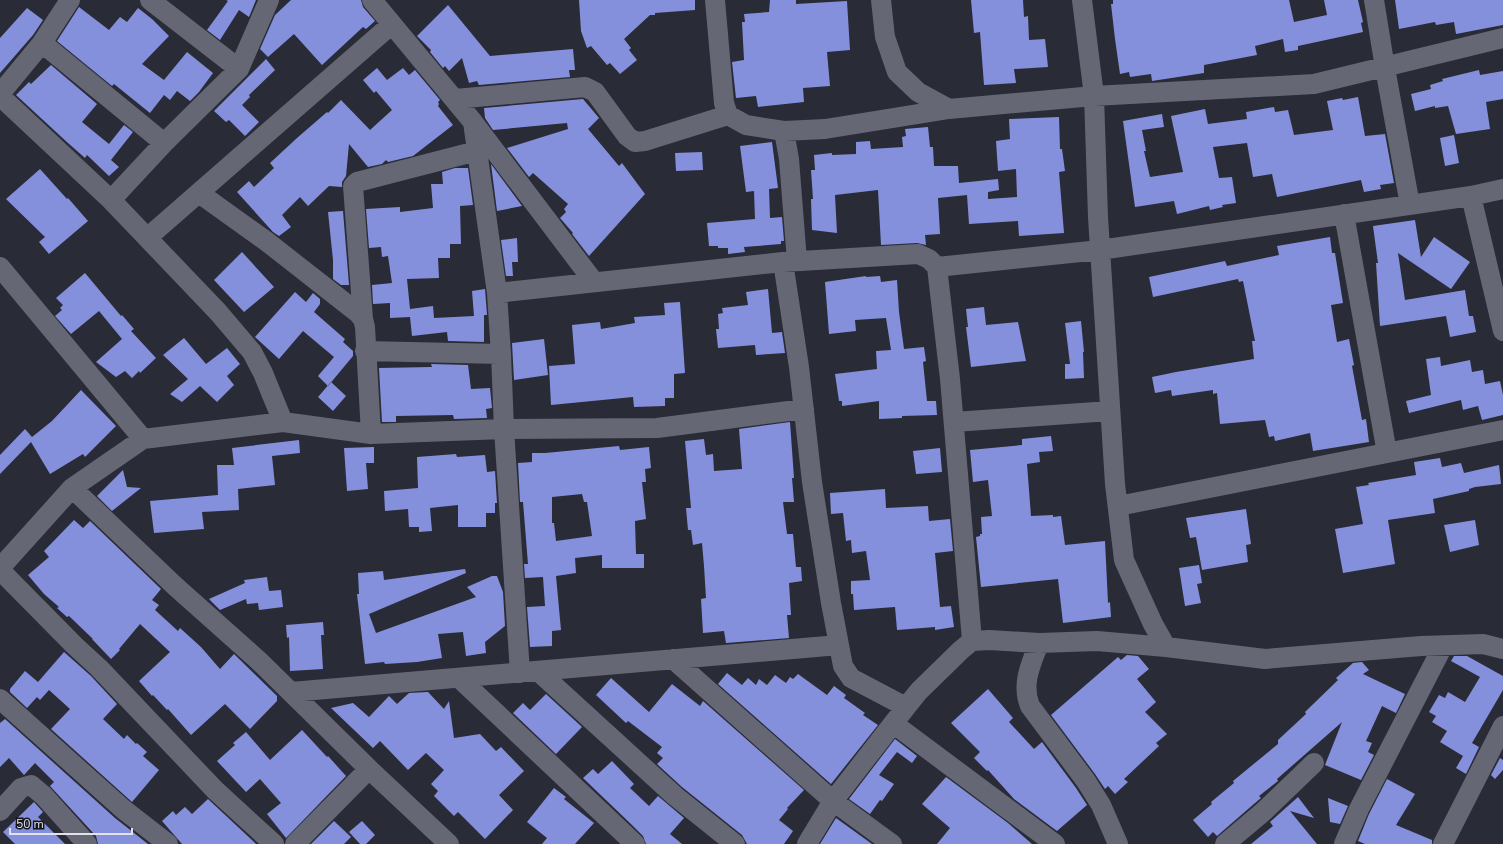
<svg xmlns="http://www.w3.org/2000/svg" width="1503" height="844" font-family="'Nunito Sans',sans-serif">
<style>
.building{fill:#8590dd;fill-rule:evenodd}
.lines{fill:none;stroke-linecap:round;stroke-linejoin:round}
.minor{stroke:#656774;stroke-width:20}
</style>
<rect width="100%" height="100%" fill="#292b36"/>
<path class="building" d="M226,0H256L249,17L239,10L220,40L207,30L228,1Z
M291,0H361L363,7L375,21L366,29L363,27L322,65L294,34L268,57L260,49L275,15Z
M579,0H695V10L655,13V15H650L624,39L631,48L629,50L637,60L620,74L610,63L607,65L591,46L587,48L581,31Z
M770,0H796V4L847,1L850,50L827,52L830,86L803,88L804,102L758,107L756,96L736,98L732,62L744,60L742,22H745L744,14L769,12Z
M971,0H1023L1024,17L1028,16L1029,40L1045,39L1048,67L1014,69L1016,83L984,85L980,32L974,33Z
M1113,0H1289L1294,22L1327,15L1324,0H1358L1363,22L1361,23L1363,32L1298,46V50L1285,52L1283,39L1255,46L1257,55L1204,65V73L1152,81L1151,74L1130,77L1129,72L1120,74L1115,39L1111,4H1113Z
M1395,0H1503V25L1456,34L1454,22L1436,25L1435,22L1399,29Z
M448,5L490,56L573,49L575,70H569L570,77L479,85L477,81L469,83L462,58L449,71L445,66L443,68L430,52L431,50L417,36Z
M79,7L109,30L120,17L127,22L138,8L152,19L169,36L142,64L164,80L187,52L213,73L199,92L190,101L177,91L170,100L164,95L150,113L114,84L112,86L57,41Z
M27,8L43,20L33,35L0,73V38Z
M266,59L275,70L249,95L250,97L242,105L259,122L245,136L229,120L226,122L214,111Z
M51,65L97,104L82,122L109,144L124,125L133,132L111,160L119,167L109,176L87,155L85,158L68,143L16,95L29,82L31,84Z
M377,68L387,80L403,68L409,75L415,70L440,100L438,102L439,104L438,106L453,125L413,156L388,162L386,160L382,164L368,167L349,144L346,176L342,182V187L329,186L308,206L300,197L282,215L291,227L279,236L273,232L237,192L249,181L254,187L274,168L270,163L297,138L327,112L328,113L341,100L370,130L392,110L376,91L374,93L363,80Z
M1479,70L1480,75L1503,71V99L1486,102L1490,129L1456,134L1448,106L1435,108V106L1415,111L1411,94L1431,89L1430,85L1443,81L1442,79Z
M1358,97L1365,136L1385,134L1394,183L1380,185L1381,189L1364,192L1361,180L1277,197L1272,174L1253,177L1247,143L1213,147L1219,178L1232,177L1236,203L1222,205L1223,207L1210,210L1209,206L1177,214L1174,201L1135,207L1123,121L1162,114L1164,127L1142,130L1146,151H1144L1150,177L1183,172L1171,116L1205,109L1208,124L1247,119L1246,112L1274,107L1275,112L1288,110L1294,135L1333,130L1327,101L1342,98L1343,100Z
M583,99L599,118L588,129L619,166L622,163L645,194L589,256L572,234L573,233L560,218L566,212L564,209L568,204L533,173L529,177L507,148L568,129L567,123L493,130L485,118L484,108Z
M1059,117L1060,149H1062L1065,171L1059,172L1064,233L1019,236L1018,221L969,224L967,195L938,198L940,234L925,235L926,245L917,243L881,245L878,190L835,195L837,233L812,230L811,199H813L811,170H815L814,155L832,153V155L856,154V142L870,141L871,149L903,147L902,137L906,136L905,129L928,127L930,147H933L934,166H958L959,183L998,179L999,190L988,192V199L1017,197L1016,169L998,171L996,141L1010,139L1009,119Z
M1454,135L1459,163L1445,166L1440,138Z
M772,142L778,188L769,189L770,218L782,217L784,241H781V244L744,247L745,252L728,254V248H718V246H709L707,223L755,219L754,191L746,192L740,146Z
M702,152L703,170L676,171L675,153Z
M491,164L522,206L497,211Z
M455,168H468L473,205L460,206L461,244H450V258H438L439,278L407,279L410,309L433,306L434,318L474,316L472,291L485,289L487,315H484V342L448,341L447,332L412,336L410,317L390,318V303L373,304L372,285L392,283L388,256L382,257L381,247L369,248L366,209L400,207V212L433,208L431,184H443L442,172Z
M40,169L67,199L68,198L88,221L49,254L39,242L45,237L6,199Z
M342,211H343L349,285H341L333,279V260L328,212Z
M1415,220L1421,257L1434,237L1470,262L1451,289L1398,253L1405,300L1465,290L1469,316H1473L1476,332L1450,337L1446,316L1380,326L1376,263H1378L1373,226Z
M1330,237L1332,253H1335L1343,303L1331,305L1337,342L1349,339L1354,365L1352,366L1362,420L1366,419L1369,442L1313,451L1310,433L1275,441L1274,436L1269,437L1265,420L1220,424L1217,393L1213,394V390L1172,396L1171,390L1155,393L1152,377L1176,372L1254,359L1252,341H1255L1243,281L1239,282L1238,279L1153,297L1149,277L1225,261L1227,266L1279,255L1277,246Z
M517,238L518,262H512L513,276H506L501,240Z
M242,252L274,287L244,312L214,280Z
M85,273L121,316L122,315L134,329L131,331L156,358L140,373L139,371L132,378L125,371L116,377L96,362L122,339L99,311L71,334L55,316L62,310L60,308L63,305L56,298Z
M866,276V277L880,276L881,282L897,280L899,312L904,349L924,347L926,361L923,362L927,401H936L937,415L902,416V418L879,419V401L842,406V401H839L835,374L877,369L876,351L891,350L886,318L855,320L856,331L829,334L825,282Z
M768,289L772,333L782,332L785,353L756,355L755,345L718,348L716,329H719L718,314L723,313L722,308L748,305L746,292Z
M295,292L306,302L313,293L320,299V304L314,312L345,339L343,342L353,351V356L328,386L318,376L334,357L303,331L279,359L255,337Z
M680,302L685,373L674,374V398H665V406L634,407L633,397L551,405L549,366L575,364L572,325L600,322L601,329L635,323L634,317L665,315L664,303Z
M984,307L986,325L1018,322L1026,361L971,367L966,327H968L966,309Z
M1081,321L1084,352H1083L1084,378L1065,379V364H1070L1065,323Z
M184,338L206,364L227,348L240,364L227,376L234,385L217,402L200,386L182,402L170,394L188,379L163,355Z
M544,339L548,375L514,380L512,343Z
M1440,357L1441,366L1470,360L1472,372L1483,370L1485,384L1500,381L1503,395V415L1482,420L1478,406L1463,410L1461,400L1409,413L1406,401L1431,395L1426,359Z
M431,364L468,365L471,389L490,388L492,408L486,409L487,418L454,419L453,415L396,416V422H382L379,368L432,367Z
M331,382L346,396L333,411L318,397Z
M81,390L116,426L85,457L83,454L50,474L31,442L0,474V455L25,429L32,437L52,421Z
M790,422L794,478H792L794,502H783L787,534H793L796,567H801L802,581L789,583L791,615H787L789,638L726,643L724,631L703,633L701,599L706,598L704,566L702,543L693,545L691,530H688L686,508H691L685,441L704,439L706,455L713,454L714,471L742,469L739,429Z
M1051,436L1053,451L1039,452L1040,462L1027,464L1031,516L1053,515V517L1061,516L1065,545L1105,541L1108,603L1110,602L1111,617L1063,623L1058,579L981,587L976,537L980,536V534H982L981,517L992,516L988,480L973,482L970,450L1022,445V439Z
M299,440L300,453L272,456L275,485L238,489L239,510L202,512L204,529L154,533L150,501L218,495L217,465H234L232,448Z
M619,446L620,450L649,447L651,468L645,469L646,482H642L646,519L635,521L636,554H644V568H602V555L575,558L576,573L556,576L561,630L552,631V646L530,647L527,607L545,606L543,577L525,578L524,564H528L523,502H520L518,463L532,462V453H545ZM582,494L584,502H587L592,536L556,541L554,523H552V497Z
M374,447V463H366L368,489L347,491L344,448Z
M940,448L942,472L916,474L913,451Z
M456,454L457,457L485,455L487,472L495,471L497,503H495V513H486V527H458V505L430,508L432,531L419,532V527H409L408,509L385,511L384,491L418,488L417,457Z
M1440,458L1442,467L1461,463L1464,473L1499,465L1501,484L1475,487L1469,489V491L1433,499L1435,513L1388,520L1395,564L1343,573L1335,529L1363,524L1356,487L1369,485L1368,483L1416,475L1414,462Z
M123,470L127,487L141,488L112,511L97,496Z
M885,489L886,508L928,506L929,521L950,519L953,551L935,553L940,607L951,606L954,627L935,630V627L897,630L895,607L854,610L853,594H851V581L870,580L866,551L852,553L851,540L846,541L843,513L831,514L830,493Z
M1246,509L1251,544L1246,545L1248,562L1202,570L1196,537L1190,538L1186,518Z
M74,520L83,528L90,521L161,589L152,600L159,605L155,610L178,631L180,628L201,647L220,669L234,654L277,696V701L250,729L225,704L191,735L168,709L167,710L153,695L152,696L139,681L170,652L140,624L119,649L120,650L111,659L92,639H93L69,616L67,617L57,608L59,607L44,594L28,575L49,557L44,551Z
M1475,520L1479,545L1450,552L1444,525Z
M1199,565L1202,583L1197,584L1201,603L1185,606L1179,568Z
M465,569L466,573L369,614L376,633L476,597L467,587L492,576H497L503,592L505,626L485,642L486,653L466,656L463,632L438,634L442,658L417,662L385,664L384,662L365,664L357,594H359L358,573L383,571L384,580Z
M267,577L269,591L281,590L283,607L259,610L258,603L247,604L246,599L220,610L209,599L245,583L244,580Z
M323,622L324,635H321L323,669L290,671L289,637L287,638L286,625Z
M64,652L91,676L117,704L103,719L124,739L127,735L136,744L137,743L147,752L143,756L159,770L132,802L51,729L70,709L49,690L40,700L37,697L27,708L10,692V689L25,671L38,682Z
M1127,655L1138,656L1149,669L1137,679L1156,702L1145,712L1167,734L1156,743L1159,746L1124,779L1128,782L1115,794L1108,786L1105,789L1095,774L1051,715L1118,657L1121,660Z
M1454,656H1467L1503,676V690L1472,743L1479,747L1466,774L1456,768L1463,756L1440,742L1447,731L1432,722L1436,716L1429,712L1439,695L1445,698L1448,692L1465,702L1480,677L1451,661Z
M1362,662L1369,670L1363,674L1405,694L1396,713L1382,706L1366,741L1372,743L1368,752L1374,755L1361,780L1325,765L1342,722L1277,779L1278,781L1259,796L1261,798L1255,803L1217,836L1213,832L1208,837L1193,820L1212,804L1211,802L1234,783L1233,781L1278,744V740L1306,714L1305,712L1338,680L1336,678L1353,663Z
M727,673L742,685L748,678L756,685L759,679L767,685L775,675L786,683L790,677L793,679L798,674L827,695L834,686L846,695L844,698L865,713L863,715L878,725L831,784L718,684Z
M611,678L649,712L672,684L700,706L703,701L804,790L787,808L788,809L779,820L793,831L784,844H747L742,835L682,787L657,764L663,758L657,753L662,747L628,721L626,723L596,695Z
M988,689L1013,718L1009,722L1034,749L1042,742L1076,788L1087,805L1057,831L1014,799L988,770L987,771L974,758L980,752L951,723Z
M428,692L444,709L449,701L454,738L480,734L496,751L501,747L524,771L499,795L513,810L485,839L458,812L454,816L434,796L438,791L431,784L444,770L426,753L408,770L380,741L373,748L331,708L353,703L369,717L389,696L397,704L409,693Z
M546,694L582,727L556,754L513,713L523,703L530,710Z
M5,719L115,818L148,844H98L96,836L50,786L54,782L35,763L24,775L9,758L0,767V723Z
M302,730L327,757L328,756L346,776L286,838L267,814L281,803L260,779L246,792L217,761L235,745L233,743L246,732L270,760Z
M895,739L917,756L912,763L897,752L879,775L894,784L882,801L880,800L870,814L849,799Z
M1500,758L1503,760V770L1495,779L1491,775Z
M612,761L634,784L630,788L649,806L658,796L684,818L670,834L682,844H646L643,836L632,825L583,778L593,769L598,774Z
M946,777L1008,823L1032,844H937L950,828L922,804Z
M1387,779L1415,794L1396,825L1432,840V844H1365L1358,841L1369,814Z
M554,788L566,797L564,799L594,823L575,844H542L547,838L527,822Z
M1298,797L1314,818L1290,811L1317,844H1251L1273,826L1270,822Z
M1328,798L1348,806L1340,824L1330,822Z
M208,799L253,841L256,844H182L162,821L173,811L176,815L185,807L192,814Z
M34,802L43,812L38,817L65,844H15L3,832Z
M836,818L872,844H820Z
M334,821L351,837L344,844H311Z
M362,821L375,835L366,844H360L349,832Z"/>
<g class="lines">
<path class="minor" d="M150,0L239,69
M372,0L473,122L594,282
M715,0L724,103L728,115L746,125L784,131L825,129L949,109L1094,96L1314,84L1503,38
M881,0L885,37L897,72L918,92L949,109
M1082,0L1094,96L1098,217L1115,484L1124,560L1153,624L1166,647
M1374,0L1385,68L1410,205
M42,43L164,143
M0,94L42,43L70,0
M0,96L111,200L218,312L252,352L263,373L283,422
M455,99L585,87L595,92L627,136L635,142L645,141L728,115
M473,122L497,293L501,354L504,429L520,673
M784,131L789,159L797,261
M199,193L266,241L358,313L363,319L365,327L371,434
M1471,196L1503,331
M111,200L164,143L239,69L269,0
M1344,214L1387,453
M147,238L392,24
M783,262L799,367L812,482L831,603L843,666L851,678L906,707
M0,267L143,439
M937,267L1100,250L1471,196L1503,189
M497,293L783,262L918,254L929,259L937,267L950,379L972,641
M363,319L353,186L357,182L477,151
M365,351L501,354
M954,422L1110,411
M72,488L176,587L258,660L369,769L449,844
M1118,506L1503,430
M0,568L72,488L143,439L283,422L371,434L504,429L657,428L804,409
M0,570L74,645L99,668L215,790L274,844
M1039,643C1031,664 1021,684 1030,706L1086,781L1101,805L1118,844
M673,659L833,801L892,844
M538,671L675,796L735,844
M459,678L635,844
M291,692L839,645
M0,699L123,809L168,844
M894,724L1055,844
M0,811L21,788L31,785L44,796L87,844
M295,844L369,769
M807,844L833,801L906,707L919,691L961,650L972,641L989,640L1039,643L1097,641L1166,647L1265,659L1421,646L1483,644L1503,649
M1225,844L1263,812L1314,763
M1344,844L1359,809L1443,646
M1443,844L1503,726"/>
</g>
<path d="M10 828v6h122v-6" fill="none" stroke="#e2e3ea" stroke-width="2"/>
<text x="16" y="828" font-size="12" fill="#e2e3ea" stroke="#131419" stroke-width="3" paint-order="stroke">50 m</text>
</svg>
